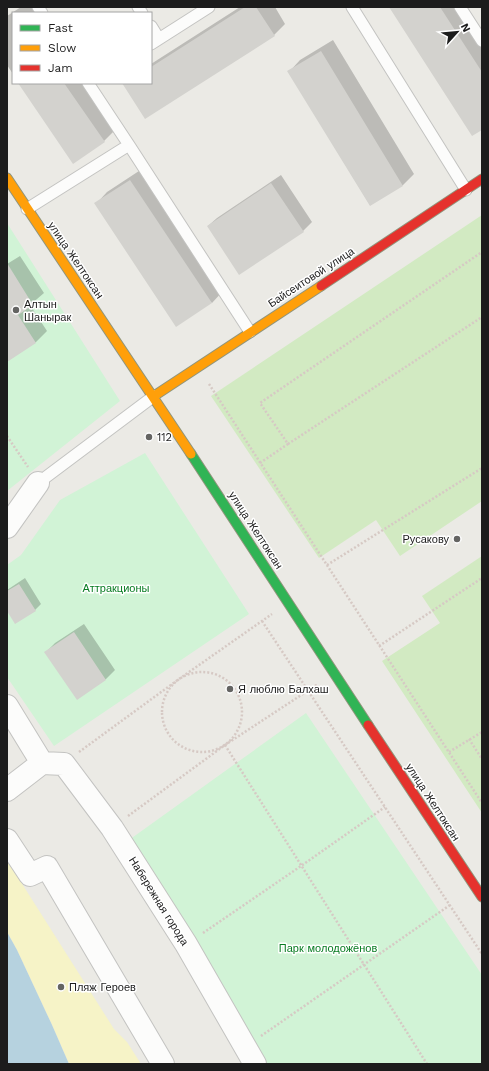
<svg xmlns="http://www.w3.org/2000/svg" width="489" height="1071" font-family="'Work Sans',sans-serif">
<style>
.grass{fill:#d2eac2}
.sand{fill:#f6f3c7}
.park{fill:#d1f3d6}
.water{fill:#b6d2df}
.shadow{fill:#0003}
.building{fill:#d3d2ce}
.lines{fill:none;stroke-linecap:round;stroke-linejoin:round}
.lane-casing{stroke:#c3c3c1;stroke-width:13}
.street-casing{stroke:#c3c3c1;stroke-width:24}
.fast-casing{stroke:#90957c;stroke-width:11}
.slow-casing{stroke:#90957c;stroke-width:11}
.jam-casing{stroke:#90957c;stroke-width:11}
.path{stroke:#d6c9c4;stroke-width:2.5;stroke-dasharray:2 2;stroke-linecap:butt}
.lane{stroke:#fcfcfb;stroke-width:11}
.street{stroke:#fcfcfb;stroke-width:22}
.fast{stroke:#30b455;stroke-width:9}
.slow{stroke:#ff9f0a;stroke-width:9}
.jam{stroke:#e5322d;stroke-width:9}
.poi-dot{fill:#646462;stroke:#fff;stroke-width:1.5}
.labels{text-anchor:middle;stroke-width:3;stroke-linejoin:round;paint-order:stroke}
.street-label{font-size:11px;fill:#1c1c1c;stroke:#fff}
.poi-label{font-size:11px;fill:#1c1c1c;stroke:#fff;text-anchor:start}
.park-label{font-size:11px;fill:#087c22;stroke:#fff}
</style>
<rect width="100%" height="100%" fill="#ebeae5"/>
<path class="grass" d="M482,215V501L400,556L376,520L319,558L211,396Z
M482,556V813L382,661L440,623L422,596Z"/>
<path class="sand" d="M7,860L114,1029L127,1042L141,1064H69L52,1025L17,950L7,932Z"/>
<path class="park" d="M7,223L120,401L7,491Z
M145,453L249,614L54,746L7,677V565L21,555L60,500Z
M306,713L482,975V1064H267L129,840Z"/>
<path class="water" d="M7,932L17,950L52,1025L69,1064H7Z"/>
<path class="shadow" d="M21,7H31L36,13H13V74L7,65V16Z
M240,7H275L285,24L274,35L145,117L127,83H151V64Z
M392,7H457L482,46V129Z
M333,40L414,174L403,185L370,205L289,72L300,60Z
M19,83H83L115,130L104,141Z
M142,169L223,291L212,303L96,204L107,192Z
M281,175L312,222L303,231L208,226L217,218Z
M20,256L44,293L30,305L47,331L36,342L7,361V264Z
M25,578L41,604L35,610L7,609V590Z
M84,624L115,670L106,679L77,698L46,652L55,643Z"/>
<path class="building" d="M245,7H256L275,36L145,119L122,83H151V67Z
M389,7H440L482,72V130L472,136Z
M321,51L403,186L370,206L287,71Z
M18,83H64L105,142L73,164Z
M130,180L212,303L176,327L94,203Z
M271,183L304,232L239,275L207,226Z
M7,263L33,305L18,315L36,343L7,362Z
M19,584L36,611L15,624L7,611V591Z
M74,632L106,680L77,700L44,652Z"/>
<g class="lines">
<defs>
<path id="lane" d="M38,7L42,13
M138,7L142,13
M352,7L466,190
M460,7L482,41
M151,26L159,39
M151,44L209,7
M129,145L250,332
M27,209L129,145L88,83
M38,483L154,396"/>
<path id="street" d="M7,527L38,483
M7,706L42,763
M7,790L42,763L64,764L112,828L186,944L255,1064
M7,840L30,875L47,867L163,1064"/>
<path id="fast" d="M191,454L368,725"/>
<path id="slow" d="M7,178L191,454
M154,396L321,286"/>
<path id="jam" d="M321,286L482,179
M368,725L482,897"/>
</defs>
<use href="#lane" class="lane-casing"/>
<use href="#street" class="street-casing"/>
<use href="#fast" class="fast-casing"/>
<use href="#slow" class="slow-casing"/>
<use href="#jam" class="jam-casing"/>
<path class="path" d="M209,384L482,803
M7,436L28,467
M288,444L482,317
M260,463L288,444L260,403L482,252
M327,565L482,468
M262,621L482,954
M379,646L482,578
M162 712a40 40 0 1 1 80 0a40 40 0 1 1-80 0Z
M469,739L482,759
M225,745L427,1064
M79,752L179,679L272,614
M449,752L482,732
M128,816L225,745L318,684
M203,933L301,866L385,807
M261,1036L450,905"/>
<use href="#lane" class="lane"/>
<use href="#street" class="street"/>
<use href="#fast" class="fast"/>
<use href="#slow" class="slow"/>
<use href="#jam" class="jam"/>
</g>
<g class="poi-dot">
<circle cx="16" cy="310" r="4"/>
<circle cx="149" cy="437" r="4"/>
<circle cx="457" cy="539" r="4"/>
<circle cx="230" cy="689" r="4"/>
<circle cx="61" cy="987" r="4"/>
</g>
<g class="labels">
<g class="street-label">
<text transform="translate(76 260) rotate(56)" y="4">улица Желтоксан</text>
<text transform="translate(311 277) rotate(-33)" y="4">Байсеитовой улица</text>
<text transform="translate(256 530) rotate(57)" y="4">улица Желтоксан</text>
<text transform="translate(433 802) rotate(57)" y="4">улица Желтоксан</text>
<text transform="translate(159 901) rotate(58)" y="4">Набережная города</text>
</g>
<g class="poi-label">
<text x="24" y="308">Алтын<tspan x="24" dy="13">Шанырак</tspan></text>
<text x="157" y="441">112</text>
<text x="449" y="543" text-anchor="end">Русакову</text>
<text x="238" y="693">Я люблю Балхаш</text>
<text x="69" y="991">Пляж Героев</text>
</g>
<g class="park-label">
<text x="116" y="592">Аттракционы</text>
<text x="328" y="952">Парк молодожёнов</text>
</g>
</g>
<rect width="489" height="1071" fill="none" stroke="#1c1c1c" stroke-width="16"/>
<rect x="12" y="12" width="140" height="72" fill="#ffffff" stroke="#a4a4a4"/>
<rect x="20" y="25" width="20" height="6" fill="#30b455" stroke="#a4a4a4"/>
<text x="48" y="32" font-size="12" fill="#1c1c1c">Fast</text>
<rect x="20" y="45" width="20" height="6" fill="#ff9f0a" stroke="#a4a4a4"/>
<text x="48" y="52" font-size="12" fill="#1c1c1c">Slow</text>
<rect x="20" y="65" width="20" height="6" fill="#e5322d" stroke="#a4a4a4"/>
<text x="48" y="72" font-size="12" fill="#1c1c1c">Jam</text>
<g transform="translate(457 32) rotate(63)" stroke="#ffffff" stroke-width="3" paint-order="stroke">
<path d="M0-3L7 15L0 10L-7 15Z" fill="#1c1c1c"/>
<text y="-6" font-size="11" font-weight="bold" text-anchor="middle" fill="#1c1c1c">N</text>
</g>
</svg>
